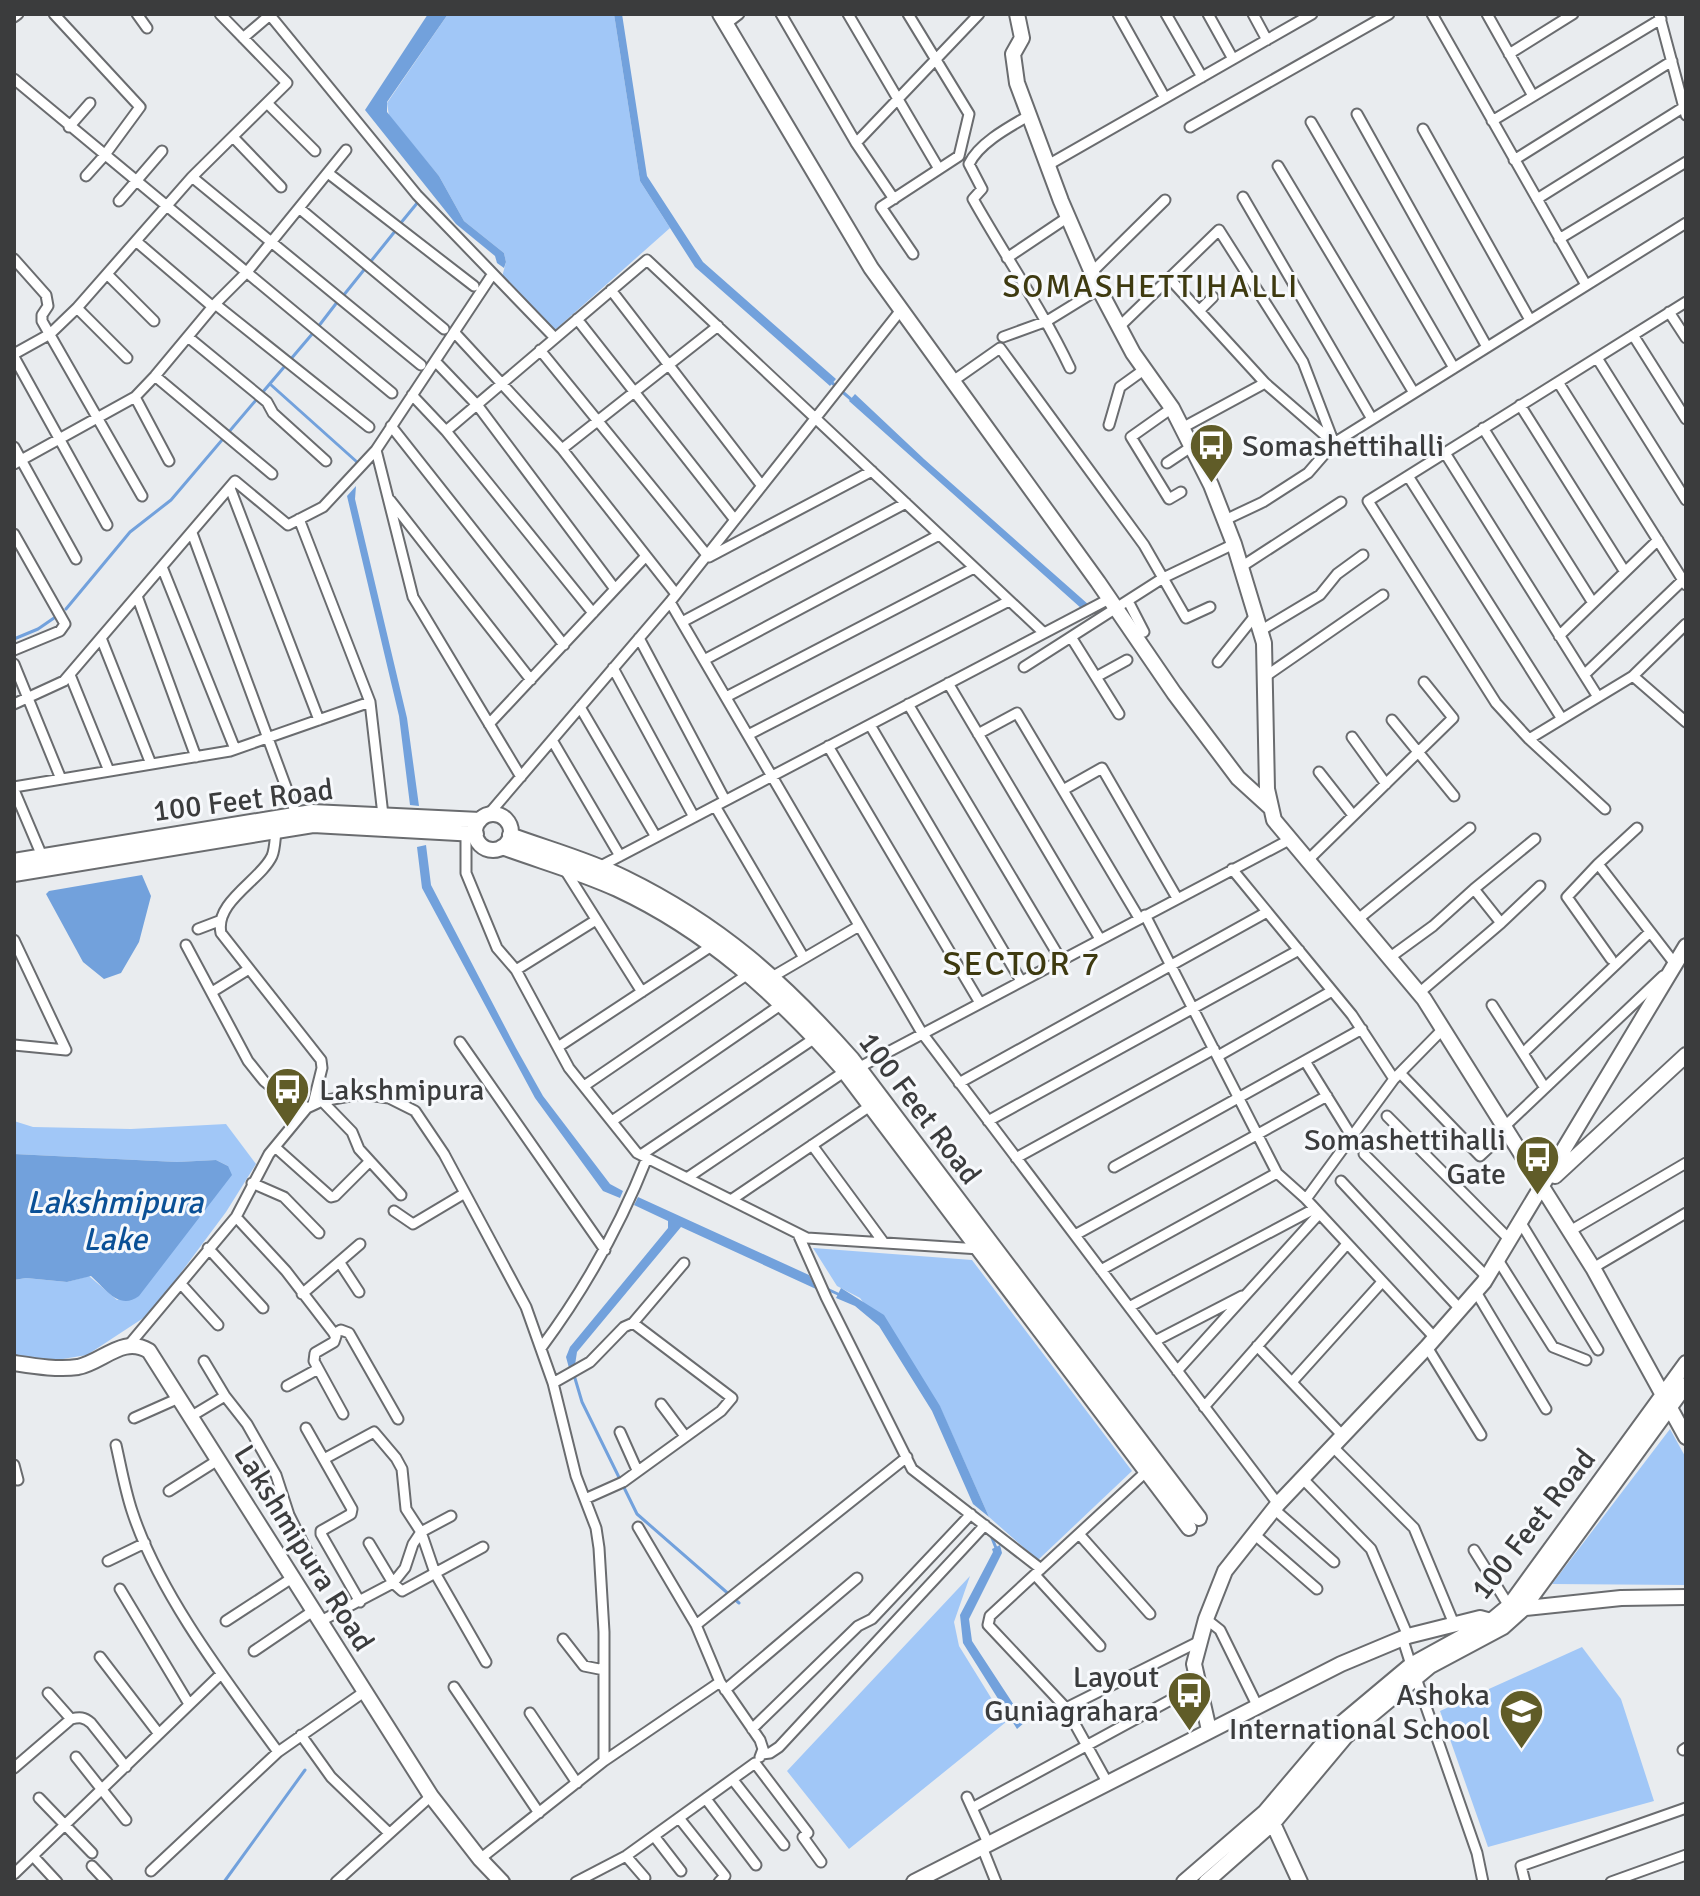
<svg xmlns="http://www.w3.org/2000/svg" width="1700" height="1896" font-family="Signika,sans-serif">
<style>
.green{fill:#a1c7f7}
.water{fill:#72a1dc}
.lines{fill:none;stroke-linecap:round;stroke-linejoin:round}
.stream{stroke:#72a1dc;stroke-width:3}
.street-casing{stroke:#6a6c6f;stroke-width:13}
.secondary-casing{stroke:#6a6c6f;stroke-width:18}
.street{stroke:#fff;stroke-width:9}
.secondary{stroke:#fff;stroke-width:14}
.labels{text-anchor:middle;stroke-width:6;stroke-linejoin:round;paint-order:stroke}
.poi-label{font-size:30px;fill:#3b3c3d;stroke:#f7f9fc;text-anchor:end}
.street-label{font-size:30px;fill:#3b3c3d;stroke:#f7f9fc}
.neighbourhood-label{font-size:32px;letter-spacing:2px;fill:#3e3a10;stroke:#f7f9fc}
.water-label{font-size:32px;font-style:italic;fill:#0a5096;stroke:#f7f9fc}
.quarter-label{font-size:34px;letter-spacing:2px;fill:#3e3a10;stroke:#f7f9fc}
</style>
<rect width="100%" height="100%" fill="#e9ecef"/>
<path class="green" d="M448,14H614L640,181L670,228L555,330L502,277L506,262L504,253L464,221L439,176L389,116L387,103Z
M14,1121L33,1127L131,1129L226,1124L256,1164L226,1212L151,1313L87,1355L38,1363L14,1359V1280L26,1278L67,1282L89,1276L117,1300L143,1289L228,1166L216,1160L177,1162L14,1154Z
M813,1248L972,1260L1132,1471L1038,1560L989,1517L940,1407L860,1298L837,1286Z
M1670,1429L1686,1458V1585L1552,1584Z
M970,1576L954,1622L959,1646L1006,1722L849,1849L787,1771Z
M1582,1647L1621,1699L1654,1801L1488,1847L1440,1711Z"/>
<path class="water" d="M428,14H448L387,102V112L439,176L464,221L504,253L506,262L504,268L497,263L495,256L456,224L365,110Z
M614,14H622L647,176L703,262L836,379L830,386L695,267L640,181Z
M855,394L924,459L1089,605L1082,609L849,401Z
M356,486L355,499L407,718L419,806L410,805L399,716L347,496Z
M426,845L431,885L516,1048L543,1096L610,1184L623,1191L620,1198L603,1191L535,1098L422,888L417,847Z
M142,875L151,896L139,942L121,973L104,979L83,962L46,894L49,891Z
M14,1154L177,1162L216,1160L228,1166L232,1175L139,1296C119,1311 106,1289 91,1276L67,1282L26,1278L14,1280Z
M638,1197L809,1275L816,1289L681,1227L577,1352L575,1365L569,1368L566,1357L570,1347L668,1228V1221L634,1205Z
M841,1288L884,1315L940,1406L989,1517L973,1504L932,1411L879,1326L855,1306L836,1298Z
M1000,1545L1002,1553L969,1619L972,1641L1025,1722L1017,1729L963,1643L960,1615L993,1552L992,1549Z"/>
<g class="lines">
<path class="stream" d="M400,224L418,202
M343,296L396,230
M318,327L338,301
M831,382L853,401
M270,384L357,462L355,468
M66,609L130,532L171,500L313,333
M14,639L38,629L54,618
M825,1288L840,1295
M574,1375L582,1402L637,1514L739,1603
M990,1533L996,1548
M224,1882L305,1770"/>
<defs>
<path id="street" d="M54,14L140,107L104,156L86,176
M137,14L147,28
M220,14L287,83L192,177L421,365
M269,14L417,195L555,338
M781,14L856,143L894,199
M848,14L939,169
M908,14L969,114L959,156L881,207L913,254
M1118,14L1165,98
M1166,14L1202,77
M1208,14L1233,59
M1253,14L1267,40
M1432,14L1586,285
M1487,14L1533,96
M1659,14L1686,115
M14,17L18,14
M726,24L739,14
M243,38L271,14
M1509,54L1573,14
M14,79L392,393
M267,103L315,151
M1357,114L1487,347
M1030,115C1009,127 979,143 969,164L982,189L973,199C1005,256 1042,309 1070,368
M1492,121L1661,19
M1311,122L1454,368
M69,127L90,103
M1190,127L1389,14
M1423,129L1530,320
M233,137L281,187
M856,143L979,14
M1514,160L1672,61
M1048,165L1312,14
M1278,166L1414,393
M328,173L474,286
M1243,197L1372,419
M1537,199L1684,107
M119,201L162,151
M299,208L444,329
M1559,239L1686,162
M137,242L213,307
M1007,258L1068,217
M14,259L46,295L48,306L42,315V321L142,496
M1092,272L1165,200
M108,275L154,321
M611,290L762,486
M215,304L369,427
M77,308L127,358
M1199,311L1213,297
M1669,312L1686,338
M577,319L735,520
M1119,327L1219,230L1303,362L1334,443L1265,383L1169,278
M454,332L562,449L676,594
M1633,335L1686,419
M188,337L267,402L273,413L326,461
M1003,337L1047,321L1099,289
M540,350L707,555
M14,354L50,334L77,308L192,177
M14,357L107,525
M1597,358L1686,500
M435,361L478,406L615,589
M155,376L272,474
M953,381L1000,348L1144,545L1186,618L1210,607
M1558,382L1686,585
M412,395L446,431L593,613
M135,397L169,461
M1520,405L1625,572
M1172,408L1131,437L1169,499L1181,492
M1109,425L1120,387L1145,369
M391,426L564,645
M1182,428L1265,383
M1483,428L1593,603
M446,431L647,260L1044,633
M14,447L76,559
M562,449L718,326
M376,450L413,597L521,777
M1445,453L1598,697
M1167,463L1191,447
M14,464L135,397L155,376L215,304L247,272L346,150
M1408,476L1562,719
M230,488L319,720
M390,500L531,680
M299,519L370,702L383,815
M1225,520L1263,502L1308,473L1334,443L1686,223
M192,533L296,814
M14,534L65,624L60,631L14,650
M709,557L872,471
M162,567L235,749
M1241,567L1341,502
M137,596L196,757
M1128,601L1144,632
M670,602L922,1033L1278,1504
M682,622L906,503
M1260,631L1320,595L1337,574L1363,555
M1559,636L1658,540
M1071,637L1119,714
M101,638L151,764
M639,638L725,800
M704,660L939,535
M1218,662L1254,617
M14,664L61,779
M1024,667L1163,578L1234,544
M613,668L694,817
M70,675L109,771
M1584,675L1683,580
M1633,676L1686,722
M1096,677L1127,660
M1263,678L1383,595
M948,683L1100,939
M726,697L974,568
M14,704L64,681L235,481L288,525L323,507L376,450L492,275
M908,704L1061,960
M580,707L656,837
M1392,720L1454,796
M489,724L646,556
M870,725L1021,981
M978,734L1017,713L1139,918
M748,735L1009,601
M1352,737L1386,784
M1529,739L1633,676L1686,624
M552,740L620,856
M828,746L980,1003
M1319,772L1352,814
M14,787L230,751L370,702
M14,790L42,856
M1063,790L1102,768L1177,898
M715,806L804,958
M1605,809L1529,739L1496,703L1368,501L1686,302
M488,815L670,602L901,310
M276,831C275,838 275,849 272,856C261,880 214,902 221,933L321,1060L322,1068L313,1104
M466,833V873L497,948L516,970L569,1068L637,1153L807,1238L980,1249
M1307,861L1453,718L1424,682
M1598,864L1637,828
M599,867L1109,599
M1232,869L1352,1015L1394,1079
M565,870L642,992
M1474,889L1535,839
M1145,915L1277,1173L1306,1199L1435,1338
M1357,920L1470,828
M1501,923L1540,886
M198,929L219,921
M14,940L66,1050
M186,945L248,1061L264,1081L280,1094L293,1098L307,1108
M1389,958L1433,926L1474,889L1501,923L1419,993
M1611,959L1567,897L1598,864L1675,964
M516,970L596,920
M772,977L859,926
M212,992L249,969
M1492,1005L1545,1088
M460,1042L605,1250
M14,1045L66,1050
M558,1047L713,945
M1523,1053L1650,932
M1218,1056L1332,991
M1305,1061L1352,1137
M858,1068L1289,840
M1400,1073L1480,1156L1507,1131
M959,1083L1267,912
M584,1086L748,974
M322,1101L352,1132L359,1149L401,1195
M1387,1116L1510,1240
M612,1121L782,1004
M988,1121L1299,950
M1504,1127L1663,976
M812,1145L884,1243
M275,1147L331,1197L335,1196L370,1161
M1364,1154L1487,1277
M641,1155L815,1038
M1016,1158L1214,1049
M1114,1167L1362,1029
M687,1178L844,1072
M1341,1181L1461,1310
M252,1183L284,1197L319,1233
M1306,1199L1394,1079L1443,1029
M731,1200L870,1106
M394,1211L413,1224L465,1193
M236,1217L286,1271L336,1336L334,1342L315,1353L314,1361L343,1414
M1521,1223L1598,1350
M1570,1231L1686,1163
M798,1234L826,1297L912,1469L1041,1569
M1075,1235L1327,1096
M208,1248L263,1308
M1498,1260L1553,1347L1586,1360
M340,1263L359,1292
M1593,1268L1686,1213
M1101,1270L1277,1173
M181,1284L218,1325
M1476,1292L1546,1409
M302,1294L360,1244
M1129,1307L1314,1209
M633,1323L684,1263
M334,1334L341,1330L349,1333L398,1419
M1155,1341L1242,1296
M129,1345L236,1217L269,1154L307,1108L322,1101L361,1094L389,1098L415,1111L444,1154L526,1307L553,1383L576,1476L596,1528L599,1548L604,1632V1761
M1257,1346L1343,1436
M1427,1347L1481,1435
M541,1348C585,1289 620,1226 647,1158
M204,1361L225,1396
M1177,1371L1319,1214
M1292,1382L1382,1282
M553,1383L590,1362L624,1327L633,1323L732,1398L721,1411L623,1482L585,1499
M287,1386L318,1369
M661,1404L685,1436
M1204,1407L1347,1244
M190,1417L225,1396L247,1424L276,1475L289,1515L314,1565
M134,1418L179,1398
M306,1428L352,1509L351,1514L321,1531V1534L360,1602
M620,1432L637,1470
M116,1445C121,1467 125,1490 132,1511C159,1594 227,1682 278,1752
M1333,1447L1414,1528L1454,1624
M324,1459L374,1432L396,1458L402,1469L406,1509L421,1532L435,1573L486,1662
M14,1465L18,1480
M1302,1478L1371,1549L1408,1636
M169,1491L218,1460
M1274,1509L1334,1562
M638,1527L696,1625L720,1682L760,1740L763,1749L760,1757
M1079,1534L1150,1614
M1254,1534L1317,1589
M369,1543L393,1583L402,1591L483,1547
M1474,1550L1509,1606
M108,1561L145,1543
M1035,1575L1100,1646
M120,1589L189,1704
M1206,1619L1220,1630L1257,1705
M226,1621L292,1578
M319,1622L393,1583L405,1568L413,1544L421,1532L451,1516
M696,1625L907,1457
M563,1639L584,1666L604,1670
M1403,1640L1411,1665
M254,1651L313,1611
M100,1657L159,1734
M1416,1678L1477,1853L1483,1882
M454,1687L539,1813
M725,1690L857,1578
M48,1693L71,1719
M1066,1708L1198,1642
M530,1713L577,1783
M752,1729L858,1626L872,1619L971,1514
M301,1735L331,1777L389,1833
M1683,1750L1686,1748
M762,1754L770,1753L779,1747L985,1525
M76,1757L126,1820
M14,1768L71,1719C80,1717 84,1717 91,1723L126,1767
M733,1780L784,1845
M1107,1782L1066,1708L988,1625L990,1616L1149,1469
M967,1797L988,1843
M39,1798L92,1853
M706,1799L756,1865
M972,1808L1198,1685
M679,1818L725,1876L719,1882
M654,1836L681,1871
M982,1847L996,1882
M33,1856L57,1882
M626,1856L645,1878
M480,1859L604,1761L720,1682
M92,1866L107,1882
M151,1871L278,1752L364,1692
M14,1874L221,1674
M336,1882L431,1796
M576,1882L626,1856L755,1763L808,1833L803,1837L821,1862
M1525,1882L1521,1866L1686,1808
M1611,1882L1686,1855"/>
<path id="secondary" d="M720,14L871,268L1098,582L1174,693L1238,778L1271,808
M1017,14L1022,38L1013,54L1017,83L1061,201L1099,289L1133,353L1172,408L1211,485L1234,544L1264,643L1267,789L1274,820L1424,999L1593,1268L1686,1437
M475 832a18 18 0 1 1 36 0a18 18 0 1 1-36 0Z
M510,835C548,849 589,860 625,878C719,924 783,981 852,1059L1199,1518
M502,847C540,861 580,872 617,889C707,931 776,994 841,1067L1189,1528
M14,861L312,812L480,820
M14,874L313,825L476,834
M1555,1176L1686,1055
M14,1363C34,1366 58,1370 78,1367C103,1362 123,1335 149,1351L431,1796L480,1859L502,1882
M1517,1609L1621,1598L1686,1597
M1209,1730L1194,1664L1206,1619L1225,1571L1278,1504L1427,1347L1484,1282L1686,946
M1270,1817L1300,1882
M914,1882L1341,1664L1408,1636L1480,1618L1491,1621
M1184,1882L1265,1812L1337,1727L1411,1665L1491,1621L1509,1606L1686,1363
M1206,1882L1274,1822L1346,1736L1430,1666L1503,1627L1522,1610L1686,1385"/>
</defs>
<use href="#street" class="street-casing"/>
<use href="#secondary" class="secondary-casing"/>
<use href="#street" class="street"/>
<use href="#secondary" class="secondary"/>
</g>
<defs>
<symbol id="bus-pin" viewBox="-11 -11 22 30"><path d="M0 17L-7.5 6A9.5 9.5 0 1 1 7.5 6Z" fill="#605c28" stroke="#f7f9fc"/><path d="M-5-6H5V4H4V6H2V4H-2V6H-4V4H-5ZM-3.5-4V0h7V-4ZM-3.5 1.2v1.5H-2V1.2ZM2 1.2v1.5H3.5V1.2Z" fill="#fff"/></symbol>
<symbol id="school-pin" viewBox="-11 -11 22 30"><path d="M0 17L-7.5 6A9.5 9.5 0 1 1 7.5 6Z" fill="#605c28" stroke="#f7f9fc"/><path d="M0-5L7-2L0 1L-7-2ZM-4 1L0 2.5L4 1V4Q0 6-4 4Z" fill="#fff"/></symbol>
</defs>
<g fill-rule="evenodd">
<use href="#bus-pin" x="1186" y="420" width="51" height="69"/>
<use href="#bus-pin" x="262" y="1064" width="51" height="69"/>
<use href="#bus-pin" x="1512" y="1132" width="51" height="69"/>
<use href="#bus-pin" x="1164" y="1668" width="51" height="69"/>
<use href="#school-pin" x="1496" y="1686" width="51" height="69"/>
</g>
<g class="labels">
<g class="poi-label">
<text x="1242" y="456" text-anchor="start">Somashettihalli</text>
<text x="319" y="1100" text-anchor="start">Lakshmipura</text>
<text x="1506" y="1150">Somashettihalli<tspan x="1506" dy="34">Gate</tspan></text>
<text x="1159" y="1687">Layout<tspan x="1159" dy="34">Guniagrahara</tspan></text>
<text x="1490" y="1705">Ashoka<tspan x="1490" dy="34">International School</tspan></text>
</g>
<g class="street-label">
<text transform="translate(243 800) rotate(-7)" y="10">100 Feet Road</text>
<text transform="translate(920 1108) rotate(53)" y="10">100 Feet Road</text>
<text transform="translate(1533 1524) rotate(-52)" y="10">100 Feet Road</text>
<text transform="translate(304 1548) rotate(58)" y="10">Lakshmipura Road</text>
</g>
<g class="neighbourhood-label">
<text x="1151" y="297">SOMASHETTIHALLI</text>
</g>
<g class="water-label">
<text x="115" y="1213">Lakshmipura<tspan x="115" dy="37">Lake</tspan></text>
</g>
<g class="quarter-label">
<text x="1022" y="975">SECTOR 7</text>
</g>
</g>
<rect width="1700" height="1896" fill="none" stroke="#3b3c3d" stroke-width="32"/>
</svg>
